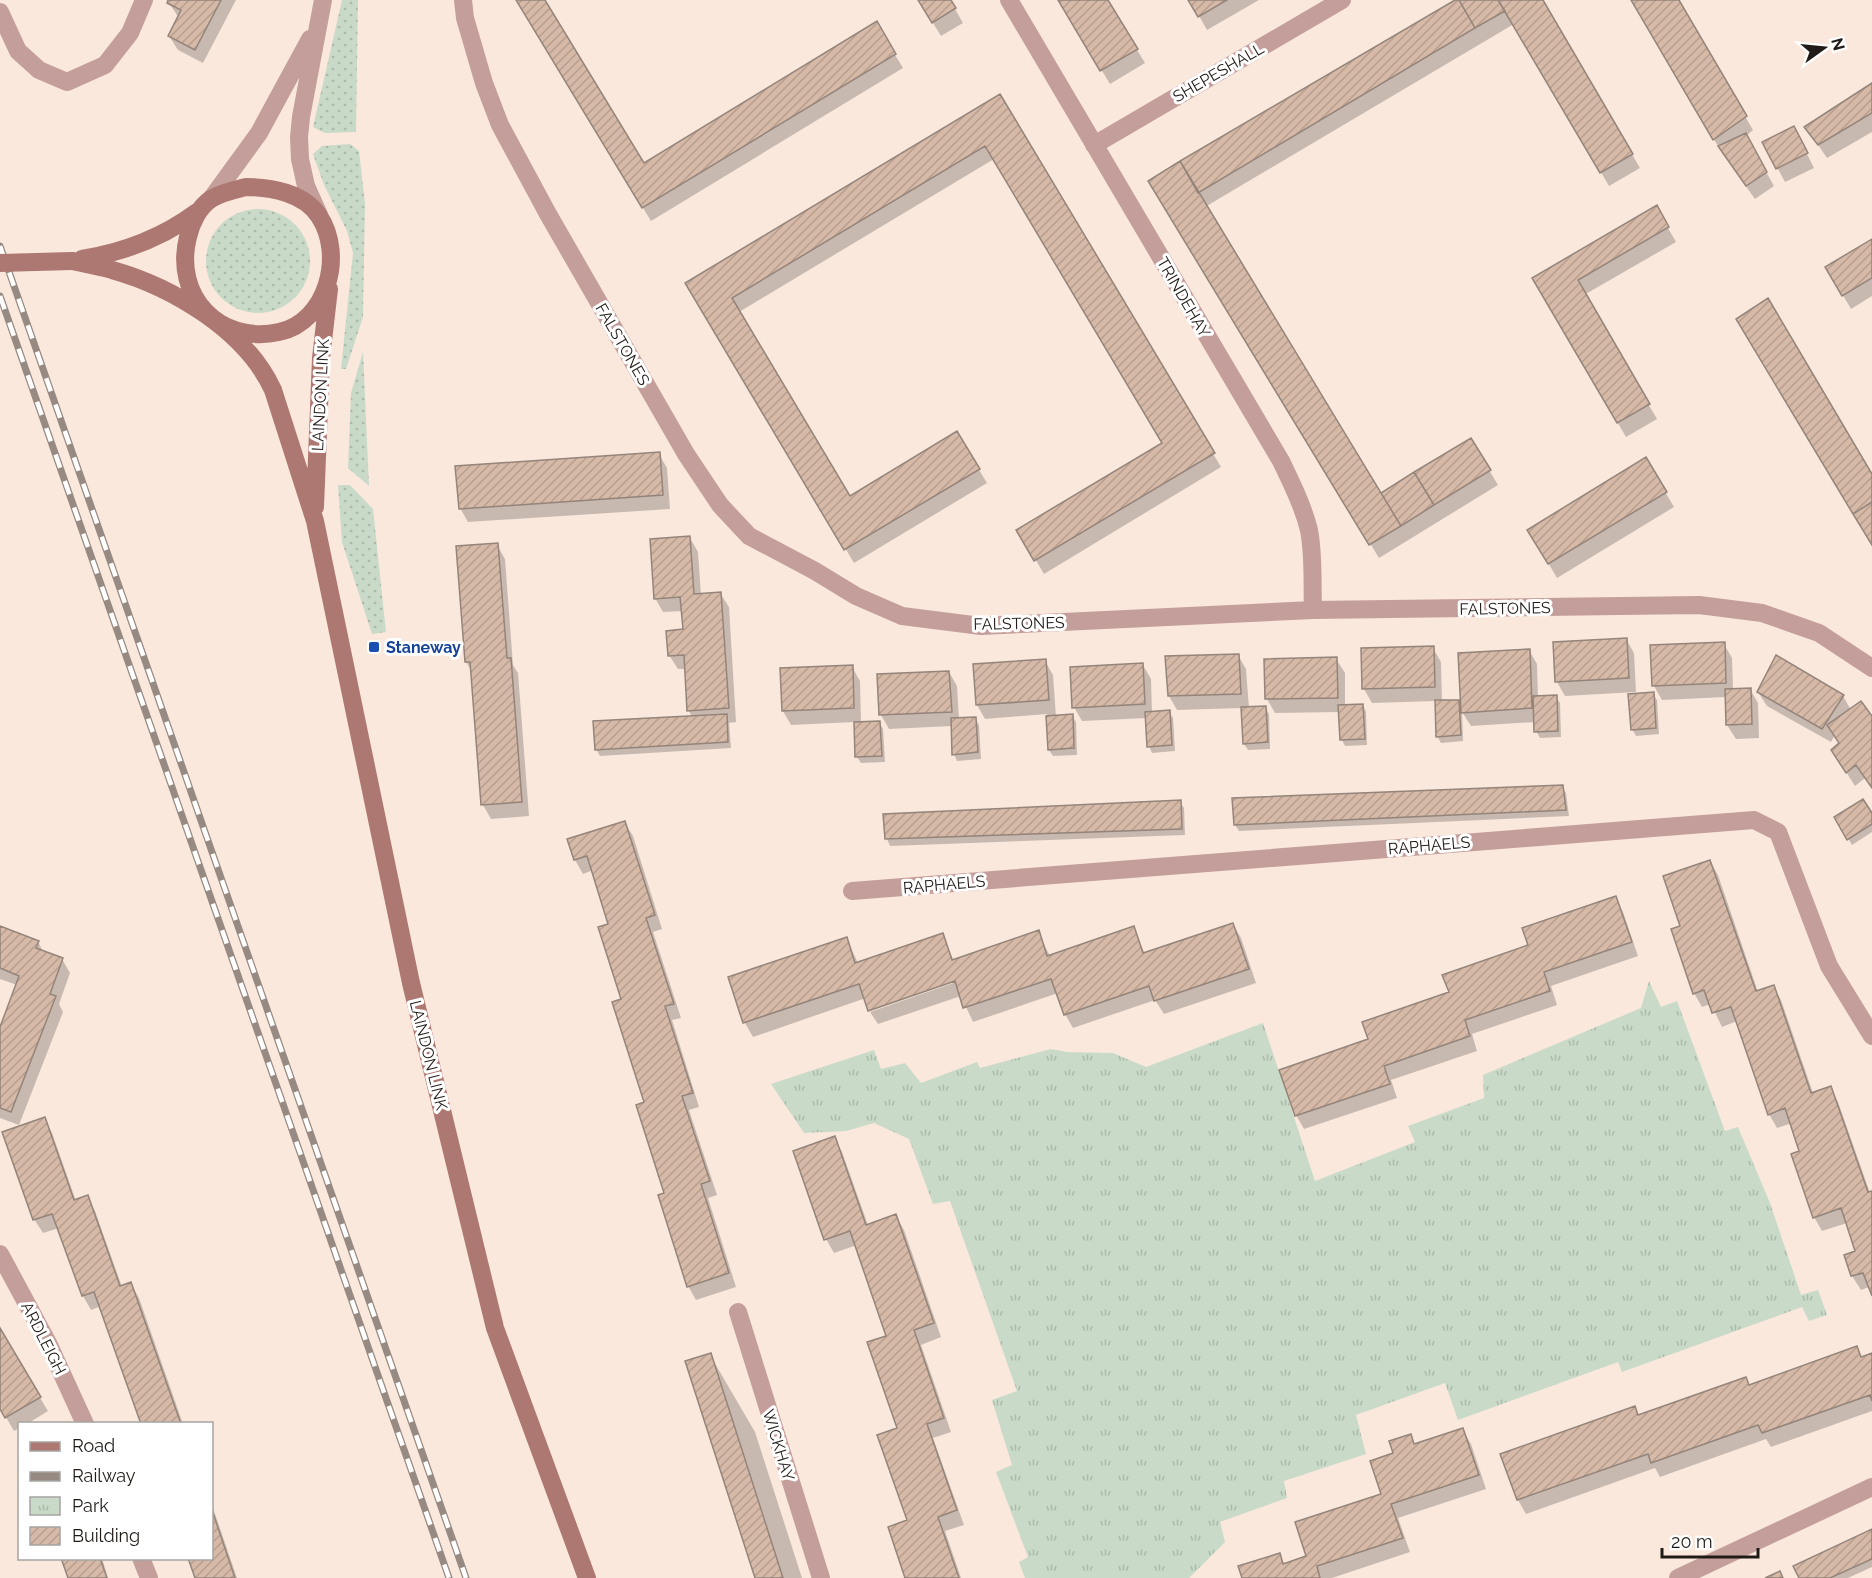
<svg xmlns="http://www.w3.org/2000/svg" width="1872" height="1578" font-family="Raleway,sans-serif">
<style>
.grass{fill:url(#grass-dots)}
.park{fill:url(#park-tufts)}
.shadow{fill:#0003}
.building{fill:url(#building-hatch);stroke:#94847a;stroke-width:1.5}
.lines{fill:none;stroke-linecap:round;stroke-linejoin:round}
.minor{stroke:#c49e9a;stroke-width:18}
.tertiary{stroke:#c49e9a;stroke-width:18}
.secondary{stroke:#ae7872;stroke-width:18}
.rail-casing{stroke:#968a82;stroke-width:7}
.rail{stroke:#fff;stroke-width:4.5;stroke-dasharray:14;stroke-linecap:butt}
.secondary-bridge{stroke:#ae7872;stroke-width:18}
.transit-dot{fill:#1a4fb4;stroke:#fff;stroke-width:2}
.labels{text-anchor:middle;stroke-width:6;stroke-linejoin:round;paint-order:stroke}
.street-label{font-size:16px;fill:#211b17;stroke:#fff}
.transit-label{font-size:16px;font-weight:bold;fill:#164399;stroke:#fff;text-anchor:start}
</style>
<defs>
<pattern id="grass-dots" width="8" height="8" patternUnits="userSpaceOnUse" patternTransform="scale(1.5)"><rect width="8" height="8" fill="#c9dac8"/><path d="M2 2h.1M6 6h.1" fill="none" stroke="#acbaab" stroke-width="1.8" stroke-linecap="round"/></pattern>
<pattern id="park-tufts" width="24" height="20" patternUnits="userSpaceOnUse" patternTransform="scale(1.5)"><rect width="24" height="20" fill="#c9dac8"/><path d="M3 7l-1-3M5 7V3M7 7l1-3M15 17l-1-3M17 17v-4M19 17l1-3" fill="none" stroke="#acbaab"/></pattern>
<pattern id="building-hatch" width="6" height="6" patternUnits="userSpaceOnUse" patternTransform="scale(1.5)"><rect width="6" height="6" fill="#d6b9a7"/><path d="M-1 1l2-2M0 6l6-6M5 7l2-2" fill="none" stroke="#b79e8f"/></pattern>
</defs>
<rect width="100%" height="100%" fill="#fae8dd"/>
<path class="grass" d="M342,0H358L356,132L325,133L313,127Z
M350,144L359,151L365,204L363,317L346,369H341L353,253L347,231L324,185L313,154L322,146Z
M206 261a52 52 0 1 1 104 0a52 52 0 1 1-104 0Z
M363,352L369,486L348,468L351,393Z
M338,485H350L373,509L386,632L372,634L342,542Z"/>
<path class="park" d="M1649,981L1661,1007L1677,1001L1725,1131L1738,1127L1770,1203L1801,1295L1818,1290L1827,1315L1809,1321L1802,1307L1622,1372L1618,1362L1458,1420L1445,1383L1356,1415L1366,1454L1284,1481L1287,1498L1220,1522L1225,1542L1189,1578H1025L1019,1562L1028,1557L996,1472L1012,1465L992,1400L1017,1391L950,1201L933,1204L909,1139L874,1123L846,1131L804,1133L771,1084L874,1050L881,1069L905,1063L921,1083L977,1062L980,1068L1051,1049L1067,1052L1113,1053L1146,1067L1263,1023L1315,1181L1415,1142L1408,1126L1484,1098L1483,1075L1641,1008Z"/>
<path class="shadow" d="M170,0H236L203,63L178,50L169,36L179,18L169,3Z
M517,0H543L643,165L876,23L903,68L651,221Z
M919,0H950L963,23L941,36Z
M1059,0H1107L1145,63L1110,84Z
M1190,0H1259L1207,30Z
M1459,0H1541L1640,168L1609,186L1514,24L1205,207L1380,495L1471,440L1498,485L1379,558L1158,195Z
M1632,0H1678L1753,130L1746,136L1774,186L1755,199L1722,153Z
M1872,85V132L1827,158L1806,127Z
M1000,96L1221,467L1044,574L1018,530L1164,443L994,159L739,312L850,498L957,433L987,483L854,563L687,284Z
M1801,142L1814,168L1785,182L1764,143Z
M1656,207L1676,242L1584,295L1657,419L1626,437L1534,279Z
M1872,241V296L1851,309L1827,268Z
M659,454L667,468L670,509L468,522L460,508Z
M1646,459L1674,507L1557,578L1529,530Z
M690,538L698,552L701,595L720,593L729,607L736,722L729,723L731,748L600,756L596,749L692,717L689,711L686,669H678L669,655L684,631L683,611L663,612L655,598Z
M497,545L505,559L513,665L518,673L529,816L491,819L483,805L473,673L466,662Z
M1626,639L1634,653L1636,692L1565,696L1557,682Z
M1724,644L1732,658L1733,690L1750,689L1758,703L1759,738L1736,739L1727,725L1726,697L1662,700L1654,686Z
M1433,648L1441,662L1442,702L1458,701L1462,708L1529,650L1537,664L1538,697H1556L1560,703L1561,737L1540,738L1536,731V722L1471,726L1462,712L1463,741L1441,743L1437,736L1436,701L1372,703L1364,689Z
M1238,655L1246,669L1249,708L1265,707L1269,714L1270,749L1248,750L1244,744L1243,708L1177,710L1169,696L1167,658Z
M1336,659L1345,673V706L1363,705L1366,712L1367,745L1345,746L1342,740L1340,712L1275,713L1267,699L1266,660Z
M1045,661L1053,675L1056,717L1072,716L1076,722L1077,755L1053,756L1049,750L1047,714L985,719L977,705Z
M1143,665L1151,679L1152,713L1169,712L1173,718L1175,751L1152,753L1149,746L1147,718L1082,721L1074,707Z
M852,667L860,681L861,723L879,722L883,729L885,762L861,763L857,757L855,722L791,725L783,711Z
M949,672L957,686L959,719L975,718L979,725L981,759L957,761L954,754L952,726L889,729L881,715Z
M1758,692L1843,696L1851,710L1872,719V789L1865,778L1855,786L1841,764L1840,744L1835,735L1831,742L1767,706Z
M1653,694L1657,700L1659,734L1636,736L1632,729Z
M1562,787L1566,793L1569,816L1239,831L1235,825Z
M1180,802L1184,808L1185,835L890,846L887,839L885,815Z
M1872,816V832L1852,845L1836,818Z
M624,822L633,836L662,929L653,932L681,1018L672,1020L699,1107L689,1110L717,1195L708,1198L736,1287L696,1300L688,1286L666,1194L622,999L610,925L593,870L583,874L575,860Z
M1710,861L1718,875L1758,992L1773,986L1781,1000L1813,1093L1830,1088L1838,1102L1870,1193L1872,1192V1295L1869,1287L1861,1290L1852,1276L1846,1256L1857,1252L1847,1223L1822,1231L1814,1217L1801,1152L1792,1123L1777,1128L1769,1114L1737,1021L1722,1027L1711,1004L1702,1007L1694,993L1682,927Z
M1615,898L1623,912L1638,956L1551,986L1557,1005L1472,1034L1477,1051L1391,1080L1397,1098L1304,1129L1296,1115L1369,1040Z
M1233,924L1241,938L1256,983L1164,1014L1155,1000L1073,1028L1065,1014L1058,993L973,1022L961,996L878,1024L870,1012L962,980L961,978L870,1009V1010L866,998L753,1037L745,1023L730,978L846,938L858,963L942,935L954,961L1038,932L1050,956L1133,928L1145,954Z
M0,927L38,942L44,953L62,959L70,973L59,1004L63,1012L19,1125L0,1118V1031L17,985L0,979Z
M44,1119L52,1133L76,1201L87,1197L95,1211L122,1287L131,1284L139,1298L183,1424H142L101,1306L91,1310L83,1296L59,1228L43,1233L34,1219Z
M834,1138L842,1152L868,1225L896,1216L904,1230L941,1337L921,1345L951,1432L933,1438L964,1525L945,1531L961,1578H907L909,1521L888,1336L857,1245L834,1253L826,1239Z
M0,1331L48,1411L27,1424H20V1428L14,1431L0,1407Z
M1856,1348L1862,1358L1872,1354V1411L1771,1447L1766,1439L1660,1477L1655,1468L1526,1514L1518,1500L1502,1455L1634,1408L1639,1416L1750,1386Z
M710,1355L755,1432L802,1578H757Z
M1463,1430L1471,1444L1486,1489L1398,1518L1410,1552L1332,1578H1244L1279,1554L1285,1565L1308,1557L1383,1495L1395,1454L1410,1436L1415,1445Z
M212,1505L237,1578H197L212,1558Z
M1872,1530V1567L1848,1578H1800Z
M63,1558H102L108,1578H70Z"/>
<path class="building" d="M168,0H221L195,50L168,36L181,10L167,3Z
M516,0H545L644,163L877,21L896,54L642,208Z
M918,0H951L956,8L932,23Z
M1058,0H1108L1138,49L1100,71Z
M1188,0H1227L1198,17Z
M1455,0H1459L1475,28L1198,193L1180,161Z
M1459,0H1498L1505,11L1475,28Z
M1498,0H1543L1633,154L1600,173Z
M1631,0H1679L1747,116L1713,140Z
M1872,83V113L1818,145L1804,127Z
M1000,94L1215,453L1034,561L1016,530L1162,443L985,146L732,298L850,496L957,431L980,469L844,550L685,283Z
M1794,126L1808,153L1776,169L1762,142Z
M1746,133L1767,172L1746,186L1718,146Z
M1180,161L1401,526L1369,545L1148,181Z
M1657,205L1669,227L1578,280L1650,404L1617,423L1532,278Z
M1872,239V278L1842,296L1825,267Z
M1768,298L1872,474V502L1853,514L1736,319Z
M1471,438L1491,470L1434,505L1414,472Z
M660,452L663,495L459,509L455,466Z
M1646,457L1667,492L1548,564L1527,530Z
M1414,472L1434,505L1401,526L1381,493Z
M1872,502V545L1853,514Z
M690,536L694,594L721,592L729,708L687,711L684,655L668,656L666,631L683,629L680,597L654,599L650,539Z
M498,543L507,658H511L522,802L481,805L470,662H465L456,546Z
M1627,638L1629,678L1555,682L1553,642Z
M1725,642L1726,683L1652,686L1650,645Z
M1434,646L1435,687L1362,689L1361,648Z
M1530,649L1532,708L1461,713L1458,653Z
M1239,654L1241,694L1168,696L1165,656Z
M1776,655L1844,695L1822,729L1757,692Z
M1337,657L1338,698L1265,699L1264,659Z
M1046,659L1049,700L976,705L973,664Z
M1143,663L1145,704L1072,708L1070,667Z
M853,665L854,708L782,711L780,668Z
M949,671L952,712L879,715L877,674Z
M1751,688L1752,724L1726,725L1725,689Z
M1654,692L1656,728L1631,730L1628,694Z
M1557,695L1558,731L1534,732L1533,696Z
M1435,700H1459L1461,735L1436,737Z
M1861,701L1872,716V788L1856,765L1846,773L1831,750L1839,743L1827,725Z
M1363,704L1365,739L1340,740L1338,705Z
M1266,706L1268,742L1243,744L1241,707Z
M1170,710L1172,745L1147,747L1145,712Z
M727,714L728,742L595,750L593,721Z
M1073,714L1074,748L1048,750L1046,716Z
M976,717L978,752L952,755L951,718Z
M880,721L882,756L855,757L854,722Z
M1563,785L1566,810L1234,825L1232,798Z
M1863,799L1872,813V824L1847,840L1834,817Z
M1181,800L1182,829L885,839L883,814Z
M625,821L655,915L646,918L674,1004L665,1006L693,1093L682,1096L710,1181L701,1184L729,1273L687,1287L658,1195L664,1193L636,1105L644,1102L612,1002L621,999L598,927L608,924L587,856L574,860L567,839Z
M1710,860L1756,991L1774,985L1811,1093L1831,1086L1868,1192L1872,1191V1296L1863,1273L1851,1276L1844,1255L1855,1251L1841,1208L1813,1218L1791,1154L1799,1151L1785,1108L1768,1115L1731,1007L1712,1013L1704,990L1693,994L1671,929L1680,926L1663,876Z
M1616,896L1632,942L1544,972L1550,991L1465,1020L1470,1036L1384,1066L1390,1084L1295,1116L1279,1070L1368,1039L1362,1022L1449,992L1442,975L1528,945L1522,928Z
M1233,923L1249,969L1154,1001L1149,986L1064,1015L1051,979L963,1008L955,981L868,1011L859,984L743,1023L728,977L847,937L855,963L943,933L952,960L1039,930L1047,956L1134,926L1143,953Z
M0,926L39,941L36,948L63,958L50,994L56,996L11,1112L0,1108V1027L19,976L0,968Z
M45,1117L74,1200L88,1195L120,1286L131,1282L181,1424H141L94,1292L82,1296L52,1214L33,1220L2,1132Z
M835,1136L866,1225L896,1214L934,1323L914,1330L944,1418L927,1424L957,1510L938,1517L959,1578H905L888,1527L907,1520L877,1435L897,1428L867,1342L886,1336L850,1231L824,1240L793,1151Z
M0,1328L41,1397L5,1418L0,1409Z
M1857,1346L1861,1357L1872,1353V1401L1870,1395L1762,1433L1758,1425L1651,1463L1648,1454L1517,1500L1500,1454L1635,1406L1638,1415L1746,1377L1749,1385Z
M711,1353L783,1578H755L685,1361Z
M1463,1428L1479,1475L1391,1504L1403,1538L1317,1566L1320,1578H1242L1238,1566L1280,1553L1283,1564L1306,1556L1295,1522L1381,1494L1370,1461L1393,1453L1389,1441L1411,1434L1414,1444Z
M212,1510L235,1578H195L188,1558H212Z
M1872,1529V1559L1830,1578H1799L1793,1566Z
M61,1558H100L107,1578H68Z
M1780,1571L1783,1578H1765Z"/>
<g class="lines">
<path class="minor" d="M463,0L465,18L484,83L500,125L548,214L686,454L720,505L749,536L815,571L856,596L902,616L981,626L1313,610L1699,605L1762,613L1819,633L1872,668
M1009,0L1281,461C1292,484 1303,506 1309,530C1314,556 1312,584 1313,610
M0,12L18,51L39,70L67,82L105,65L130,33L144,0
M1094,145L1342,0
M852,891L1754,820L1778,832L1829,966L1872,1036
M0,1254L48,1343L85,1424
M738,1312L821,1578
M141,1558L149,1578
M1678,1578L1872,1487"/>
<path class="tertiary" d="M211,199L259,133L310,39
M319,215L306,186L300,159L299,137L301,117L323,0"/>
<path class="secondary" d="M246,187C271,187 304,193 319,216C345,255 327,322 279,332C219,345 173,296 188,237C191,223 199,207 211,199C222,192 234,190 246,187Z
M82,259C125,252 162,238 197,212
M72,261C85,264 99,266 112,270C173,287 246,331 273,390L315,521L411,983L495,1328L587,1578
M315,507L321,358L329,289"/>
<defs>
<path id="rail" d="M0,246L466,1578
M0,296L449,1578"/>
</defs>
<use href="#rail" class="rail-casing"/>
<use href="#rail" class="rail"/>
<path class="secondary-bridge" d="M0,263L72,261"/>
</g>
<rect class="transit-dot" x="368" y="641" width="12" height="12" rx="3"/>
<g class="labels">
<g class="street-label">
<text transform="translate(1218 72) rotate(-30)" y="6">SHEPESHALL</text>
<text transform="translate(1184 297) rotate(60)" y="6">TRINDEHAY</text>
<text transform="translate(623 344) rotate(60)" y="6">FALSTONES</text>
<text transform="translate(320 395) rotate(-87)" y="6">LAINDON LINK</text>
<text transform="translate(1505 608) rotate(-1)" y="6">FALSTONES</text>
<text transform="translate(1019 623) rotate(-1)" y="6">FALSTONES</text>
<text transform="translate(1429 845) rotate(-5)" y="6">RAPHAELS</text>
<text transform="translate(944 884) rotate(-5)" y="6">RAPHAELS</text>
<text transform="translate(429 1055) rotate(76)" y="6">LAINDON LINK</text>
<text transform="translate(44 1338) rotate(63)" y="6">ARDLEIGH</text>
<text transform="translate(779 1445) rotate(73)" y="6">WICKHAY</text>
</g>
<g class="transit-label">
<text x="386" y="653">Staneway</text>
</g>
</g>
<rect x="18" y="1422" width="195" height="138" fill="#ffffff" stroke="#a6a4a2" stroke-width="1.5"/>
<rect x="30" y="1442" width="30" height="9" fill="#ae7872" stroke="#a6a4a2" stroke-width="1.5"/>
<text x="72" y="1452" font-size="18" fill="#211b17">Road</text>
<rect x="30" y="1472" width="30" height="9" fill="#968a82" stroke="#a6a4a2" stroke-width="1.5"/>
<text x="72" y="1482" font-size="18" fill="#211b17">Railway</text>
<rect x="30" y="1497" width="30" height="18" fill="url(#park-tufts)" stroke="#a6a4a2" stroke-width="1.5"/>
<text x="72" y="1512" font-size="18" fill="#211b17">Park</text>
<rect x="30" y="1527" width="30" height="18" fill="url(#building-hatch)" stroke="#a6a4a2" stroke-width="1.5"/>
<text x="72" y="1542" font-size="18" fill="#211b17">Building</text>
<g transform="translate(1824 48) rotate(75)" stroke="#ffffff" stroke-width="4.5" paint-order="stroke">
<path d="M0-4.5L10 22L0 15L-10 22Z" fill="#211b17"/>
<text y="-9" font-size="16" font-weight="bold" text-anchor="middle" fill="#211b17">N</text>
</g>
<path d="M1662 1548v9h96v-9" fill="none" stroke="#211b17" stroke-width="3"/>
<text x="1671" y="1548" font-size="18" fill="#211b17" stroke="#ffffff" stroke-width="4.5" paint-order="stroke">20 m</text>
</svg>
